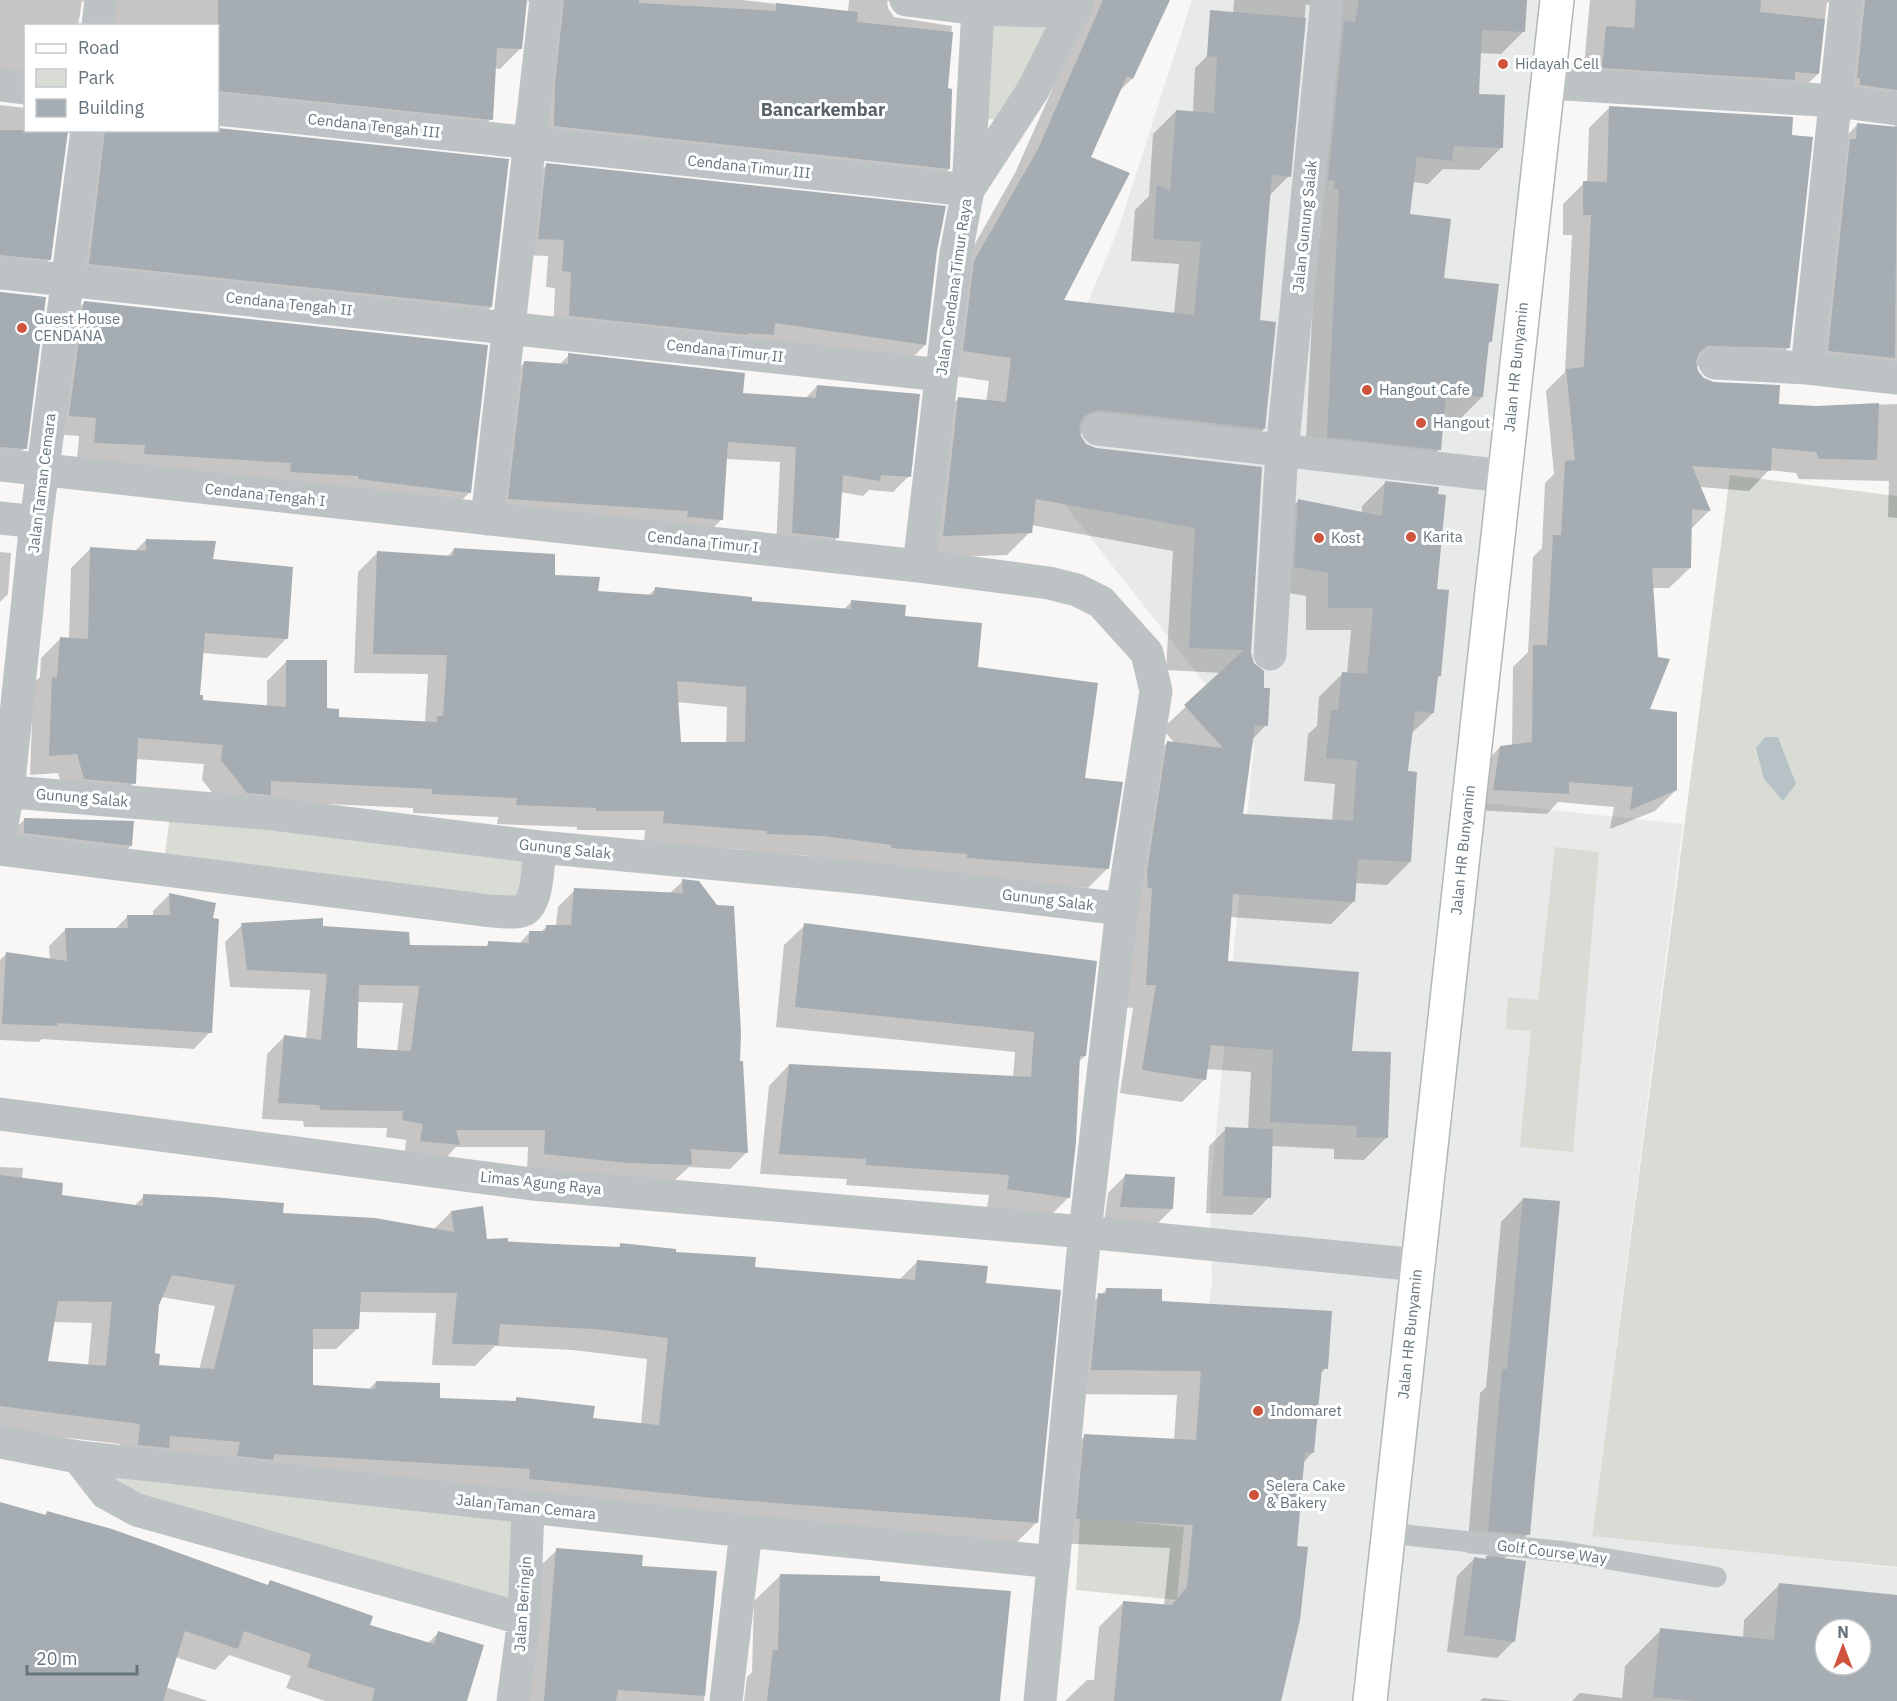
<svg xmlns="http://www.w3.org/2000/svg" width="1897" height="1701" font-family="'IBM Plex Sans',sans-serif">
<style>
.built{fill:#e8e9e9;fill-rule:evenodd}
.green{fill:#d8dcd5}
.water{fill:#b6c2c5}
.shadow{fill:#0003;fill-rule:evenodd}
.building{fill:#a5adb2;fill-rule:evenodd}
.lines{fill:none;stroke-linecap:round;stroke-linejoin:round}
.secondary-casing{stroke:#b0b6ba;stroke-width:36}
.service{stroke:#bdc2c5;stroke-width:21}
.minor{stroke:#bdc2c5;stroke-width:33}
.secondary{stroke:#fff;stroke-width:33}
.poi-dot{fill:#d0533d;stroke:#fff;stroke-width:2}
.labels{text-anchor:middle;stroke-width:6;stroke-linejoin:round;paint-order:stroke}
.poi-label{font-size:15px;fill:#66757d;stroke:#fff;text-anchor:start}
.street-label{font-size:15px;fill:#66757d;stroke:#fff}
.quarter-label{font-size:18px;font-weight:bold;fill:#576369;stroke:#fff}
</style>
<rect width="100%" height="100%" fill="#f8f7f5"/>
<path class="built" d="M1192,0H1557L1469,801L1683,824L1592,1535L1897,1568V1701H1166L1179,1676L1192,1535L1201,1370L1212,1282L1210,1192L1254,746L1064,504L1078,327L1119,227ZM1825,1629H1861V1665H1825Z"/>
<path class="green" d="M985,22L1055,29L1010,121L977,118Z
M1730,475L1897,496V1567L1592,1536Z
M170,816L525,854L515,905L164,862Z
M1555,847L1599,852L1573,1152L1520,1147L1531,1031L1506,1029L1508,997L1538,1000Z
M104,1471L515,1520V1606L127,1497Z
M1080,1517L1184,1527L1177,1600L1076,1590Z"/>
<path class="water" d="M1765,737H1778L1796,784L1783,801L1764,779L1756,748Z"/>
<path class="shadow" d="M0,0H742L848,12L849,0H1042L936,7L887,1L888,8L894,17L952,26L946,90L949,169L929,189L535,146L538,5L526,0L520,49L500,69L494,68L491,119L471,139L218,112V26H98L92,4L82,1L78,26H26V130L218,129L507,161L491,307L471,327L69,283L78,134L68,131L50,259L30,279L0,276V105L25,108L23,100L0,89Z
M1092,0H1168L1132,79L1117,93L1089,157L1062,301L1174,314L1179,264L1131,261L1135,210L1149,196L1153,134L1176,111L1193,113L1195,68L1218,45H1231L1234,0H1525L1524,31L1501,54L1479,53L1478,96L1502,147L1479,170L1443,169L1428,184L1413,182L1409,215L1442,279L1490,341L1487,345L1482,397L1459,420L1442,418L1440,449L1417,472L1305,459L1317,217L1315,8L1306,4L1289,176L1268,197L1258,321L1264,429L1241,452L1079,433L1085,445L1095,449L1261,468L1250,653L1266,725L1252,740L1242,815L1332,822L1335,784L1304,781L1308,734L1317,726L1319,697L1342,674H1347L1351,630H1306V596L1272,590L1276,524L1298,501L1362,513V506L1385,483L1435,590L1440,676L1436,679L1433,713L1411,734L1407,773L1410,862L1387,885L1355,883L1354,901L1331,924L1230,917L1227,963L1351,1052L1387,1137L1364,1160L1334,1159V1149L1271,1146L1269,1197L1252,1215L1206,1213L1209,1146L1226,1129L1248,1130L1251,1072L1206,1069L1205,1079L1182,1102L1120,1093L1133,1008L1123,1007L1145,765L1168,742L1175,743L1162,729L1222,673L1166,670L1173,551L1031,525L1030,532L1007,555L921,558L935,422L958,399L986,402L989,381L941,374L951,286L1015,173Z
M1590,0H1897V381L1808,372L1837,145L1858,124L1895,127L1894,122L1840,105L1837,6L1827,2L1818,74L1797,94L1582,88Z
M1610,107L1789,347L1768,368L1696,366L1703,380L1778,405L1817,407L1897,404V518L1888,517L1889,481L1799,479L1796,473L1769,470L1749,491L1700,487L1709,511L1690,530V568L1669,588H1652L1648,711L1676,790L1655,811L1610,829L1614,807L1558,802L1547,814L1473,810L1480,768L1500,747L1512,746L1513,667L1528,652L1533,557L1542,548L1545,483L1554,474L1546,391L1565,372L1572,235H1563V204L1584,183H1587L1589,128Z
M547,165L936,251L925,345L908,362L553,332L555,288L546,287L548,256L522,255L530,182Z
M0,292L45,298L25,448L5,468H0Z
M84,303L470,492L452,510L77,460L79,436L52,434L66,320Z
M569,355L742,395L805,399L817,386L909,476L893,492L869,490L863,496L840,492L837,538L822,554L776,549L780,462L726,459L722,519L706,535L493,513L508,379L524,363L559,365Z
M146,540L211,561L287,638L267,658L202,653L198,696L201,702L267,707V681L287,661L326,710L337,719L425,723L428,674L354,673L358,572L378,552L447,557L454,549L554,556L553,576L597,592L648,596L655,589L750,603L843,610L852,601L903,617L976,668L1084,780L1108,868L1088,888L948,877L803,855L748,853V850L644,842L645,830H577V827L497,824L498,817L413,813V808L263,801L228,812L202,780L204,764L136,759L134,783L115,803L65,798L58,773L30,775L32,721L18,710L20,696L40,677L41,658L61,638L69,639L71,568L90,549L135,551ZM677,702L727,707L726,744H680Z
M0,552L11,553L8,594L0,602Z
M25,819L131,846L116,860L10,834Z
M683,881L739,1062L747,1152L730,1169L689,1167L673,1182L527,1171L528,1147H456L442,1162L404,1158L406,1140L386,1137L387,1128L304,1127L303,1121L262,1119L267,1054L284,1037L306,1039L310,990L230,987L225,942L242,925L321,927L408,946L484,948L489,943L519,944L530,932H541L547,926H556L558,907L575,890L669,894ZM357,1002L403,1003L397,1051L356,1049Z
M169,895L210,1032L194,1049L42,1039L39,1042L0,1040V960L6,954L50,960L49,946L66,929H115L128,916H153V911Z
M805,925L1085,1056L1078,1062L1069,1197L1048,1218L987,1209L989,1195L846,1185L847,1179L760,1174L769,1086L789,1065L1013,1078L1015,1052L776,1027L784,945Z
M0,1167L23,1168L22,1179L60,1197L133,1207L144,1196L281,1214L433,1230L451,1212L486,1240L617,1248L621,1245L753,1268L899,1280L917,1262L984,1285L1037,1522L1016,1543L118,1466L120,1444L0,1430ZM161,1297L215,1306L199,1370L158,1367L154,1355L158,1305ZM358,1312L436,1313L432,1365L475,1366L495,1346L573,1350L647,1359L641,1425L592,1420L517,1399L513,1403L438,1400L376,1382L368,1390L311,1386V1349H336L358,1328ZM53,1322L92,1323L88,1366L47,1362Z
M1126,1175L1172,1209L1155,1226L1104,1224L1108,1193Z
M1523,1199L1528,1534L1503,1560L1514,1641L1497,1658L1447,1652L1457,1576L1474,1559L1485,1560L1489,1555L1467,1553L1480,1393L1486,1387L1501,1222Z
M1106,1290L1160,1303L1326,1368L1320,1374L1313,1452L1303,1463L1280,1701H1065L1087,1680H1094L1099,1627L1123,1603L1164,1606L1170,1548L1053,1543L1061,1460L1085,1436L1174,1441L1177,1395L1067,1394L1074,1319Z
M0,1503L44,1516L48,1512L152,1543L267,1586L270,1582L368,1626L428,1643L438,1633L465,1701H325L286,1688L291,1676L229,1655L215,1670L175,1657L165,1687L208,1701H0Z
M557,1550L641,1567L715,1572L704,1701H528L538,1568Z
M781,1575L878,1582L998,1701H744L747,1677L752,1672L754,1601Z
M1780,1584L1897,1596V1701H1572L1580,1693L1622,1698L1625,1666L1661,1630L1743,1638L1744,1620ZM1825,1629H1861V1665H1825Z
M1483,1698L1512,1701H1480Z"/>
<path class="building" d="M218,0H527L522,49L497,48L493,120L218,91Z
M564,0H639V3L776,11V3L858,12L857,22L953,32L948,88L952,89L950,169L554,126L555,83Z
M1103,0H1170L1133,79L1127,76L1091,157L1130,173L1064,300L1194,315L1201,242L1153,239L1157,185L1170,191L1176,110L1214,113L1217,57L1207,56L1210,10L1306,18L1291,177L1272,175L1260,320L1276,322L1265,429L1100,410L1091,412L1083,417L1079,427L1081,436L1086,444L1096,448L1262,467L1251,653L1254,663L1264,671V688H1270L1268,726L1255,725L1243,814L1353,821L1357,761L1326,758L1331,710H1338L1342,672L1367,674L1373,608H1328V573L1294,567L1298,499L1382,516L1385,481L1439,487L1438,494L1446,495L1437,589L1449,590L1441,676H1438L1434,713L1415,711L1408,771L1417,772L1411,862L1358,859L1355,902L1233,894L1228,961L1359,972L1352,1051L1391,1052L1388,1138L1356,1137L1357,1126L1270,1122L1273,1050L1211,1045L1206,1080L1142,1070L1156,985H1146L1152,888H1148L1147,872L1167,741L1223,748L1184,705L1244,650L1189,648L1195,528L1036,499L1032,533L943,536L958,397L1006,402L1011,358L963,351L974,261L1038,149Z
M1359,0H1527L1525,32L1482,30L1479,94L1505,95L1503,148L1454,146L1452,161L1417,157L1410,214L1451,219L1444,278L1499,284L1492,342H1489L1483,397L1446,393L1441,450L1327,437L1339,193V189H1334L1335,181L1328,180L1344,21L1355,22Z
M1636,0H1761L1760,12L1825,19L1819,74L1795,72V80L1602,68L1606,26L1634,28Z
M1865,0H1897V90L1860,85V78H1857Z
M1609,106L1793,117L1792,135L1813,137L1790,348L1707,346L1699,353L1696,361L1698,371L1704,378L1714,382L1780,385L1779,404L1817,406L1879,403L1877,460L1819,459L1816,452L1772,448L1771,471L1692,466L1711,511L1692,509L1691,568H1652L1658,657L1670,659L1650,709L1677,712V790L1630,810L1633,787L1569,782V794L1493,790L1500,746L1532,742L1533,645H1547L1553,535H1561L1565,461L1575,460L1566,369L1584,367L1591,215H1583V181L1607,182Z
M1857,123L1897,127L1895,358L1828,351L1850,139H1856Z
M218,128L509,159L492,307L89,264L105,130H218Z
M0,130H68L51,260L0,255Z
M546,163L946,206L937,251L926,345L775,323L774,335L748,333V335L569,316L571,272L562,271L564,240L538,239Z
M0,292L46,297L27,449L0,447Z
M84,301L488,345L471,493L358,479V476L290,472L291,463L144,454L145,445L94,443L96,418L69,416Z
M568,353L745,373L743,393L816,398L817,385L920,394L911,477L881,475L880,481L843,475L839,538L792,533L796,447L728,442L723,520L687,517L688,511L508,499L524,361L568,364Z
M146,539L216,541L213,559L293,567L288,639L205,633L200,695H203V700L286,707V660H327V708L339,709V717L437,722V716H443L447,655L373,654L377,551L453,556L454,548L555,554V575L600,577L598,591L654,595L655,587L752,597V601L851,609V600L906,605L905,616L982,623L978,667L1098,683L1085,778L1123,782L1109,869L967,858V854L891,848L892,845L824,836L767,834V831L663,823L664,811H596V808L516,805L517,798L432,794V789L271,781V795L247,793L221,760L223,745L138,738L136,784L84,779L77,754L49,756L52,677L57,678L60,637L88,639L90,547L146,551ZM677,681L746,687L745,742H681Z
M24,818L134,821L132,846L24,833Z
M682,879L699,881L717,905L734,906L741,1032L740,1061H743L748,1153L691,1149L692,1165L627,1163L544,1154L545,1130H456L460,1145L420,1141L423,1124L402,1120L403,1111L321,1110L319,1105L278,1103L284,1035L321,1040L327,974L247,970L241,923L323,918V926L409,932L410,945L488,946V941L529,943V931H546V925H571L574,888L683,893ZM359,985L419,986L411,1051L357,1048Z
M169,893L216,903L213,918L219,919L212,1033L57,1023V1026L2,1024L6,952L67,961L65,928H128L127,915H170Z
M804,923L1097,961L1086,1056H1080L1076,1142L1070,1198L1007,1189L1009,1175L866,1165V1159L779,1154L789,1064L1031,1077L1034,1032L795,1007Z
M1225,1127L1273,1129L1271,1198L1223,1196Z
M1125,1174L1175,1177L1173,1209L1120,1207Z
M0,1175L63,1183L62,1195L143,1206V1194L213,1197L284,1203L283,1213L375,1218L454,1232L451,1211L483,1206L487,1239L508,1238V1242L620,1247V1243L676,1249V1252L756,1257L755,1267L915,1280L917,1260L988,1266L986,1283L1061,1290L1038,1523L723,1499L529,1479L530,1469L274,1454L273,1460L237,1456L240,1442L170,1436L169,1448L138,1445L140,1424L0,1406ZM172,1275L235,1285L214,1369L159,1365L160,1354L155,1353L159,1305ZM361,1292L457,1293L452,1344L498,1345L500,1324L594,1329L668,1338L659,1425L593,1418L595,1406L516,1397V1401L440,1398V1383L376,1381L375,1389L313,1385V1329H359ZM58,1301L112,1302L106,1366L48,1361Z
M1523,1198L1560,1201L1530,1535L1488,1531L1502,1369H1507Z
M1106,1288L1162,1289V1301L1332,1311L1328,1369L1322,1368L1314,1453L1305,1452L1297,1546L1308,1547L1300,1620L1281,1701H1114L1123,1601L1172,1605L1187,1587L1193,1525L1076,1519L1084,1434L1196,1440L1201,1371L1091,1370L1098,1293L1106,1294Z
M0,1502L46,1515L47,1511L112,1529L268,1585L270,1580L373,1616L370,1625L434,1644L438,1631L484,1645L467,1701H372L375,1689L307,1667L311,1654L244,1631L238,1649L185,1631L163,1701H0Z
M556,1548L643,1555L642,1566L717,1571L705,1696L618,1690L616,1701H544Z
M1486,1556L1526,1561L1515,1642L1464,1635L1474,1557L1486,1559Z
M780,1574L880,1576V1581L1011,1591L1000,1701H767L773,1650H778Z
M1779,1583L1897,1595V1701H1695L1653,1697L1660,1628L1774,1640ZM1825,1629H1861V1665H1825Z"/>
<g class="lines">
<defs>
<path id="secondary" d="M1370,1701L1557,0"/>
</defs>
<use href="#secondary" class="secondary-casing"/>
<path class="service" d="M1387,1533L1566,1552L1716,1577"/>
<path class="minor" d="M906,0L978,9L1074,12
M98,26L101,0
M1549,83L1836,101L1897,109
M0,85L26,88
M218,109L968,190L978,9
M0,273L941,375
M1715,363L1807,368L1897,378
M1807,368L1846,0
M1098,429L1504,476
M0,465L919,566L1049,583L1077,590L1101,602L1147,653L1156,691L1122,909L1085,1232L1040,1701
M0,518L36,522
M487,519L546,0
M919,566L956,253L968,190L1033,90L1078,0
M1270,654L1282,451L1327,0
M0,791L273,814L540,847L866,878L1122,909
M0,836L8,791L36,522L87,130
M0,849L491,911C500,911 516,914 524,910C538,903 538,862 540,847
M0,1114L532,1184L1085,1232L1418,1265
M0,1442L78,1457L746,1531L1054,1562
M78,1457L106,1493L137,1510L524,1619
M513,1701L524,1619L528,1507
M726,1701L746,1531"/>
<use href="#secondary" class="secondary"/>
</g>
<g class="poi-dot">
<circle cx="1503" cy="64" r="6"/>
<circle cx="22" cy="328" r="6"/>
<circle cx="1367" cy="390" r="6"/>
<circle cx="1421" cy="423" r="6"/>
<circle cx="1411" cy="537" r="6"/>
<circle cx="1319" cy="538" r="6"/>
<circle cx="1258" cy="1411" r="6"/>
<circle cx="1254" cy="1495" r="6"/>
</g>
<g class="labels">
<g class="poi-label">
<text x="1515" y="69">Hidayah Cell</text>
<text x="34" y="324">Guest House<tspan x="34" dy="17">CENDANA</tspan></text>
<text x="1379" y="395">Hangout Cafe</text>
<text x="1433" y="428">Hangout</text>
<text x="1423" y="542">Karita</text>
<text x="1331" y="543">Kost</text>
<text x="1270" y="1416">Indomaret</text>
<text x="1266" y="1491">Selera Cake<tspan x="1266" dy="17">&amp; Bakery</tspan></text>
</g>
<g class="street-label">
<text transform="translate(374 126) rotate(6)" y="5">Cendana Tengah III</text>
<text transform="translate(749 167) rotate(6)" y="5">Cendana Timur III</text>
<text transform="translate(1305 226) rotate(-84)" y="5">Jalan Gunung Salak</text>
<text transform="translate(954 287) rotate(-82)" y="5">Jalan Cendana Timur Raya</text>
<text transform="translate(289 304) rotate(6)" y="5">Cendana Tengah II</text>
<text transform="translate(725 351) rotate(6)" y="5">Cendana Timur II</text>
<text transform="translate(1516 367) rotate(-84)" y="5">Jalan HR Bunyamin</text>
<text transform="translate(42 483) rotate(-83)" y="5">Jalan Taman Cemara</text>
<text transform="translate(265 495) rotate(6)" y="5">Cendana Tengah I</text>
<text transform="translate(703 542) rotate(6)" y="5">Cendana Timur I</text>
<text transform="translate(82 798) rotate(5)" y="5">Gunung Salak</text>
<text transform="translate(565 849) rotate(6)" y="5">Gunung Salak</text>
<text transform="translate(1463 850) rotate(-84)" y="5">Jalan HR Bunyamin</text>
<text transform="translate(1048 900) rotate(7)" y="5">Gunung Salak</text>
<text transform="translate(541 1183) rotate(6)" y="5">Limas Agung Raya</text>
<text transform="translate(1410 1334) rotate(-84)" y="5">Jalan HR Bunyamin</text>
<text transform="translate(526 1507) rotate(6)" y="5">Jalan Taman Cemara</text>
<text transform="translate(1552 1552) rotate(7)" y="5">Golf Course Way</text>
<text transform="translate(523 1604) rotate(-86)" y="5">Jalan Beringin</text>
</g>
<g class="quarter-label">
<text x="823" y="116">Bancarkembar</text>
</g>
</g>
<rect x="24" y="24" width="195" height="108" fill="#ffffff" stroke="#c2c8cb" stroke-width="1.5"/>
<rect x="36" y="44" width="30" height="9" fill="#ffffff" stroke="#c2c8cb" stroke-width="1.5"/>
<text x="78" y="54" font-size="18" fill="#66757d">Road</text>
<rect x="36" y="69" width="30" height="18" fill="#d8dcd5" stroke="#c2c8cb" stroke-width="1.5"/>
<text x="78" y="84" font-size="18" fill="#66757d">Park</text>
<rect x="36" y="99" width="30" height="18" fill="#a5adb2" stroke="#c2c8cb" stroke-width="1.5"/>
<text x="78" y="114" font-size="18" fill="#66757d">Building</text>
<g transform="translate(1843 1647)"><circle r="28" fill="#ffffff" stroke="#c2c8cb" stroke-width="1.5"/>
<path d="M0-4.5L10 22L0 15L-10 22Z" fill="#d0533d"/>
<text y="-9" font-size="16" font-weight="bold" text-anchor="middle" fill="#66757d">N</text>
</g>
<path d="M27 1665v9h110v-9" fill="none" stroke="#66757d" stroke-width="3"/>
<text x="36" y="1665" font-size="18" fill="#66757d" stroke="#ffffff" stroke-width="4.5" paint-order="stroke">20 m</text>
</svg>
